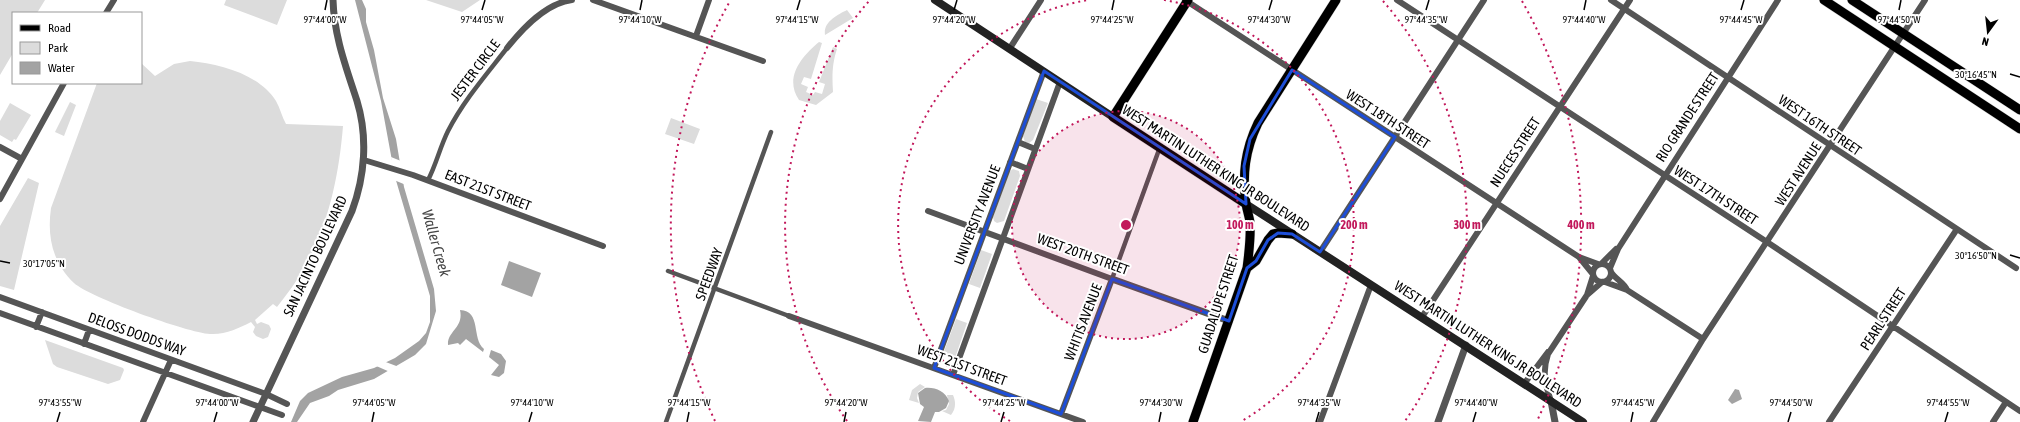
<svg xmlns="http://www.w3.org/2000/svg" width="2020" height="422" font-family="'Asap Condensed',sans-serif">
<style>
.green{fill:#dcdcdc}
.water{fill:#a3a3a3}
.pier{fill:#fff}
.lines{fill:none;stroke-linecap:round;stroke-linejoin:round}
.primary-casing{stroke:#dbdbdb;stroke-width:10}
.pedestrian{stroke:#555;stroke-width:4.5}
.minor{stroke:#555;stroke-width:6}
.tertiary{stroke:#555;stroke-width:7}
.secondary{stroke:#222;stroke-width:8}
.primary{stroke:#000;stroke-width:9}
.marked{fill:none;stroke:#1d4ed8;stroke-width:3;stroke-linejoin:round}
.ticks{fill:none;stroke:#000;stroke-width:1.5}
.ring{fill:none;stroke:#c2185b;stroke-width:2;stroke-dasharray:2 4}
.labels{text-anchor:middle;stroke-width:4;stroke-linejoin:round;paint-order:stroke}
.street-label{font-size:14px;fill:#000;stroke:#fff}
.water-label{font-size:15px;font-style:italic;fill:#444;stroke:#fff}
.ticks-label{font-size:10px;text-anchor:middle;fill:#000;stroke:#fff;stroke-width:4;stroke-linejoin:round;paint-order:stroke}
.centre{fill:#c2185b;stroke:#fff;stroke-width:2}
.ring-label{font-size:12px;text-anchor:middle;font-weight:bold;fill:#c2185b;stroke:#fff;stroke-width:4;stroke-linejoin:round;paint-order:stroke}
</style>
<rect width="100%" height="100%" fill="#fff"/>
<path class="green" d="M0,0H45L37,13H13V53L0,75Z
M226,0H287L277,25L224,5Z
M426,0H480L462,12Z
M847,10L853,18L825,35C823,22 837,15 847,10Z
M819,42L822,43L811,79L804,77L801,84L808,87L806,92L813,95L815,92L822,94L825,84L819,82L833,47L837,49C832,64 832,76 833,92L816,105L799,100C784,78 801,57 819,42Z
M190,61C220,64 259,74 276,101C280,108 282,117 286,124L343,126C339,175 329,223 305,267C297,281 287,294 277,307L273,304L255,320L257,324L261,322L269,325L271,329L268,337L263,339L256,336L253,332L255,327L251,322C239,328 225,335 210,334C188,333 89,297 74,283C52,262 47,236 51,208L97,83H141V63L155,76L174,64Z
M1036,99L1048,103L1033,140L1029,143L1025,142L1023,136Z
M70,102L76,105L64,136L55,132Z
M10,103L31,115L16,140L14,139L12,142L0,135V121Z
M671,118L700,129L694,144L665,134Z
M1013,169L1019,171L1020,176L1004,221L997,223L994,221L993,217L1009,172Z
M28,178L39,183L14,290L0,286V226Z
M981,250L992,254L980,288L969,284Z
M956,319L967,323L955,358L943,354Z
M45,340L123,368L124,370L120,380L108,384L57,367L53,364Z
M920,384L925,387L918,392L917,398L919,403L909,400L912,390Z
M947,395H953C956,402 956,409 951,415L942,411L946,410L949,404Z"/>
<path class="water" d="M355,0H362L366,9V22L374,50L383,98L396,139L404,187L434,289L436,311L426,344L415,355L374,379L338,390L329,396L310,403L297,422H291L300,401L308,393L342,377L374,368L395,358L419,341L426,333L430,322V296L395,177L381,101Z
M509,261L541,273L532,297L501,285Z
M460,310C482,311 471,338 484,349L483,352L466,339L460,345L458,343L448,345C447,331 464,328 460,310Z
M491,350L501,354L506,361L504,373L499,377L491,375L499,365L489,357Z
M925,388C935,387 945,391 949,401L946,408L939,412H935L931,422L918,421L924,407L920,404L918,393Z
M1735,389L1739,390L1742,399L1732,404L1728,400Z"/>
<path class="pier" d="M391,157L401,161L406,185L394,180Z
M383,361L399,367L390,372L374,365Z"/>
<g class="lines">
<defs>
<path id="primary" d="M1188,0L1113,117L1246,204
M1824,0L2020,129
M1852,0L2020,110
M1247,268L1256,261L1268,240L1273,234L1278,233L1292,234
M1193,422L1247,268C1249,253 1251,238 1250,222C1249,216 1247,210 1246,204C1242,175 1245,150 1258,123L1336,0"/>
</defs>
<use href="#primary" class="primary-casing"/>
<path class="pedestrian" d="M428,180C436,165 440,147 448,131C464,100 486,75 507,48
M668,271L789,316
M1112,279L1160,147
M666,422L771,132"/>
<path class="minor" d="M593,0L763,61
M1185,0L1579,257L1598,264
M1397,0L1767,242L2020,411
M1611,0L2016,268
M106,13L114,0
M696,36L709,0
M507,48C523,28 546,3 572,0
M1010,48L1041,0
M1018,142L1035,149
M0,147L22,159
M364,160L413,175L603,246
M1010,162L1028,169
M0,199L64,83
M928,211L1112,279L1061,414
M1320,252L1484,0
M1579,257L1592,273
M1602,263L1616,249
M1593 273a9 9 0 1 1 18 0a9 9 0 1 1-18 0Z
M1610,268L1618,249L1778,0
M1611,272C1615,279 1625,283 1627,290L1703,339
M1605,282L1627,290
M1587,295L1593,276
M0,297L266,394L287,404
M0,313L282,415
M789,316L1083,422
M1422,317L1630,0
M36,327L42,312
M84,344L89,330
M934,368L1044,71
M953,375L1060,82
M1524,384L1548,352
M1551,401C1545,384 1542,372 1548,354L1587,295L1602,282
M143,422L171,360
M1320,422L1371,285
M1653,422L1703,339L1925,0
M1829,422L1957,229
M1993,422L2006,402"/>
<path class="tertiary" d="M1112,279L1229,321
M1551,401L1555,422
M253,422L352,211C365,176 368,137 357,101C346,67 334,36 333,0
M1438,422L1466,345"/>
<path class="secondary" d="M935,0L1113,117
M1246,204L1583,422"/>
<use href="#primary" class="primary"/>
</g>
<path class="marked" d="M1292,70L1395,137L1320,252L1292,234L1278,233L1268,240L1256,261L1247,268L1229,321L1112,279L1061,414L934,368L1044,71L1246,204L1244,166L1250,139Z"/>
<path class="ticks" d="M325,10L327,0M482,10L485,0M640,10L642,0M797,10L800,0M954,10L957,0M1112,10L1114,0M1269,10L1272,0M1426,10L1429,0M1584,10L1586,0M1741,10L1744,0M1899,10L1901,0M2010,74L2020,77M2010,255L2020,258M0,261L10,263M57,422L60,412M214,422L217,412M372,422L374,412M529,422L532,412M687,422L689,412M844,422L846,412M1001,422L1004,412M1159,422L1161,412M1316,422L1319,412M1473,422L1476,412M1631,422L1633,412M1788,422L1791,412M1945,422L1948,412"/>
<circle cx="1126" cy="225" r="114" fill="#c2185b" fill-opacity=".12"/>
<g class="ring">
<circle cx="1126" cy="225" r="114"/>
<path d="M1010 421A228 228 0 0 1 1088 0M1164 0A228 228 0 0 1 1242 421"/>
<path d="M847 421A341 341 0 0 1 869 1M1383 1A341 341 0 0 1 1405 421"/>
<path d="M715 421A455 455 0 0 1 730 1M1522 1A455 455 0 0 1 1537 421"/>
</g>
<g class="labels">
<g class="street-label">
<text transform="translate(475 70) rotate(-53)" y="5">JESTER CIRCLE</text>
<text transform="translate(1687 117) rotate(-57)" y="5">RIO GRANDE STREET</text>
<text transform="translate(1388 119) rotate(33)" y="5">WEST 18TH STREET</text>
<text transform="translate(1820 125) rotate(34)" y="5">WEST 16TH STREET</text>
<text transform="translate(1515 152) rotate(-57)" y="5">NUECES STREET</text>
<text transform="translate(1216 168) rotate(33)" y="5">WEST MARTIN LUTHER KING JR BOULEVARD</text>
<text transform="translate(1798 174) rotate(-57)" y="5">WEST AVENUE</text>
<text transform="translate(488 190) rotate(21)" y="5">EAST 21ST STREET</text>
<text transform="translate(1716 195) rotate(33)" y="5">WEST 17TH STREET</text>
<text transform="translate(977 215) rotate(-69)" y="5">UNIVERSITY AVENUE</text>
<text transform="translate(1083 254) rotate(20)" y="5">WEST 20TH STREET</text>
<text transform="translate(315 256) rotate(-65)" y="5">SAN JACINTO BOULEVARD</text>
<text transform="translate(709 274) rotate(-70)" y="5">SPEEDWAY</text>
<text transform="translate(1218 304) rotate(-72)" y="5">GUADALUPE STREET</text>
<text transform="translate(1883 319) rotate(-57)" y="5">PEARL STREET</text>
<text transform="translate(1083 322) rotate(-69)" y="5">WHITIS AVENUE</text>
<text transform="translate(137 334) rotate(20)" y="5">DELOSS DODDS WAY</text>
<text transform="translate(1488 344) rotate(33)" y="5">WEST MARTIN LUTHER KING JR BOULEVARD</text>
<text transform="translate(962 365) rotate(20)" y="5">WEST 21ST STREET</text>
</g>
<g class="water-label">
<text transform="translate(436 243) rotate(74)" y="5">Waller Creek</text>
</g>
</g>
<g class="ticks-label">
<text x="325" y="23">97°44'00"W</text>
<text x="482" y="23">97°44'05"W</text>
<text x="640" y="23">97°44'10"W</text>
<text x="797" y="23">97°44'15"W</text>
<text x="954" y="23">97°44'20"W</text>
<text x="1112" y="23">97°44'25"W</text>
<text x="1269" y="23">97°44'30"W</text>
<text x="1426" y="23">97°44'35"W</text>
<text x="1584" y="23">97°44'40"W</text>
<text x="1741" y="23">97°44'45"W</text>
<text x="1899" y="23">97°44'50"W</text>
<text x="1976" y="78">30°16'45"N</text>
<text x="1976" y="259">30°16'50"N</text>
<text x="44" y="267">30°17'05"N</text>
<text x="60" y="406">97°43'55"W</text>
<text x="217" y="406">97°44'00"W</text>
<text x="374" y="406">97°44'05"W</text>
<text x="532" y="406">97°44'10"W</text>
<text x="689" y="406">97°44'15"W</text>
<text x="846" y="406">97°44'20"W</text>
<text x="1004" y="406">97°44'25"W</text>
<text x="1161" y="406">97°44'30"W</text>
<text x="1319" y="406">97°44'35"W</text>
<text x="1476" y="406">97°44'40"W</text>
<text x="1633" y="406">97°44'45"W</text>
<text x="1791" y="406">97°44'50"W</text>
<text x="1948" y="406">97°44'55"W</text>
</g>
<circle cx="1126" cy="225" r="6" class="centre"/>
<g class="ring-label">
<text x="1240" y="229">100 m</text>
<text x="1354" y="229">200 m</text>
<text x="1467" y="229">300 m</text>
<text x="1581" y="229">400 m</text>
</g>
<rect x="12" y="12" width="130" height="72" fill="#ffffff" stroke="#999999"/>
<rect x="20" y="25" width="20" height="6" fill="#000000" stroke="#999999"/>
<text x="48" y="32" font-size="12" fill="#000000">Road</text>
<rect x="20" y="42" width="20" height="12" fill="#dcdcdc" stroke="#999999"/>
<text x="48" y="52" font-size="12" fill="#000000">Park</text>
<rect x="20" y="62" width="20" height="12" fill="#a3a3a3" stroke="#999999"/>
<text x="48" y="72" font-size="12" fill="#000000">Water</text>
<g transform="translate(1988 32) rotate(195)" stroke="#ffffff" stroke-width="3" paint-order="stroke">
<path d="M0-3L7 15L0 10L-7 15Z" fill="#000000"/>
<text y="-6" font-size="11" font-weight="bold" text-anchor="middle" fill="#000000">N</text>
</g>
</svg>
